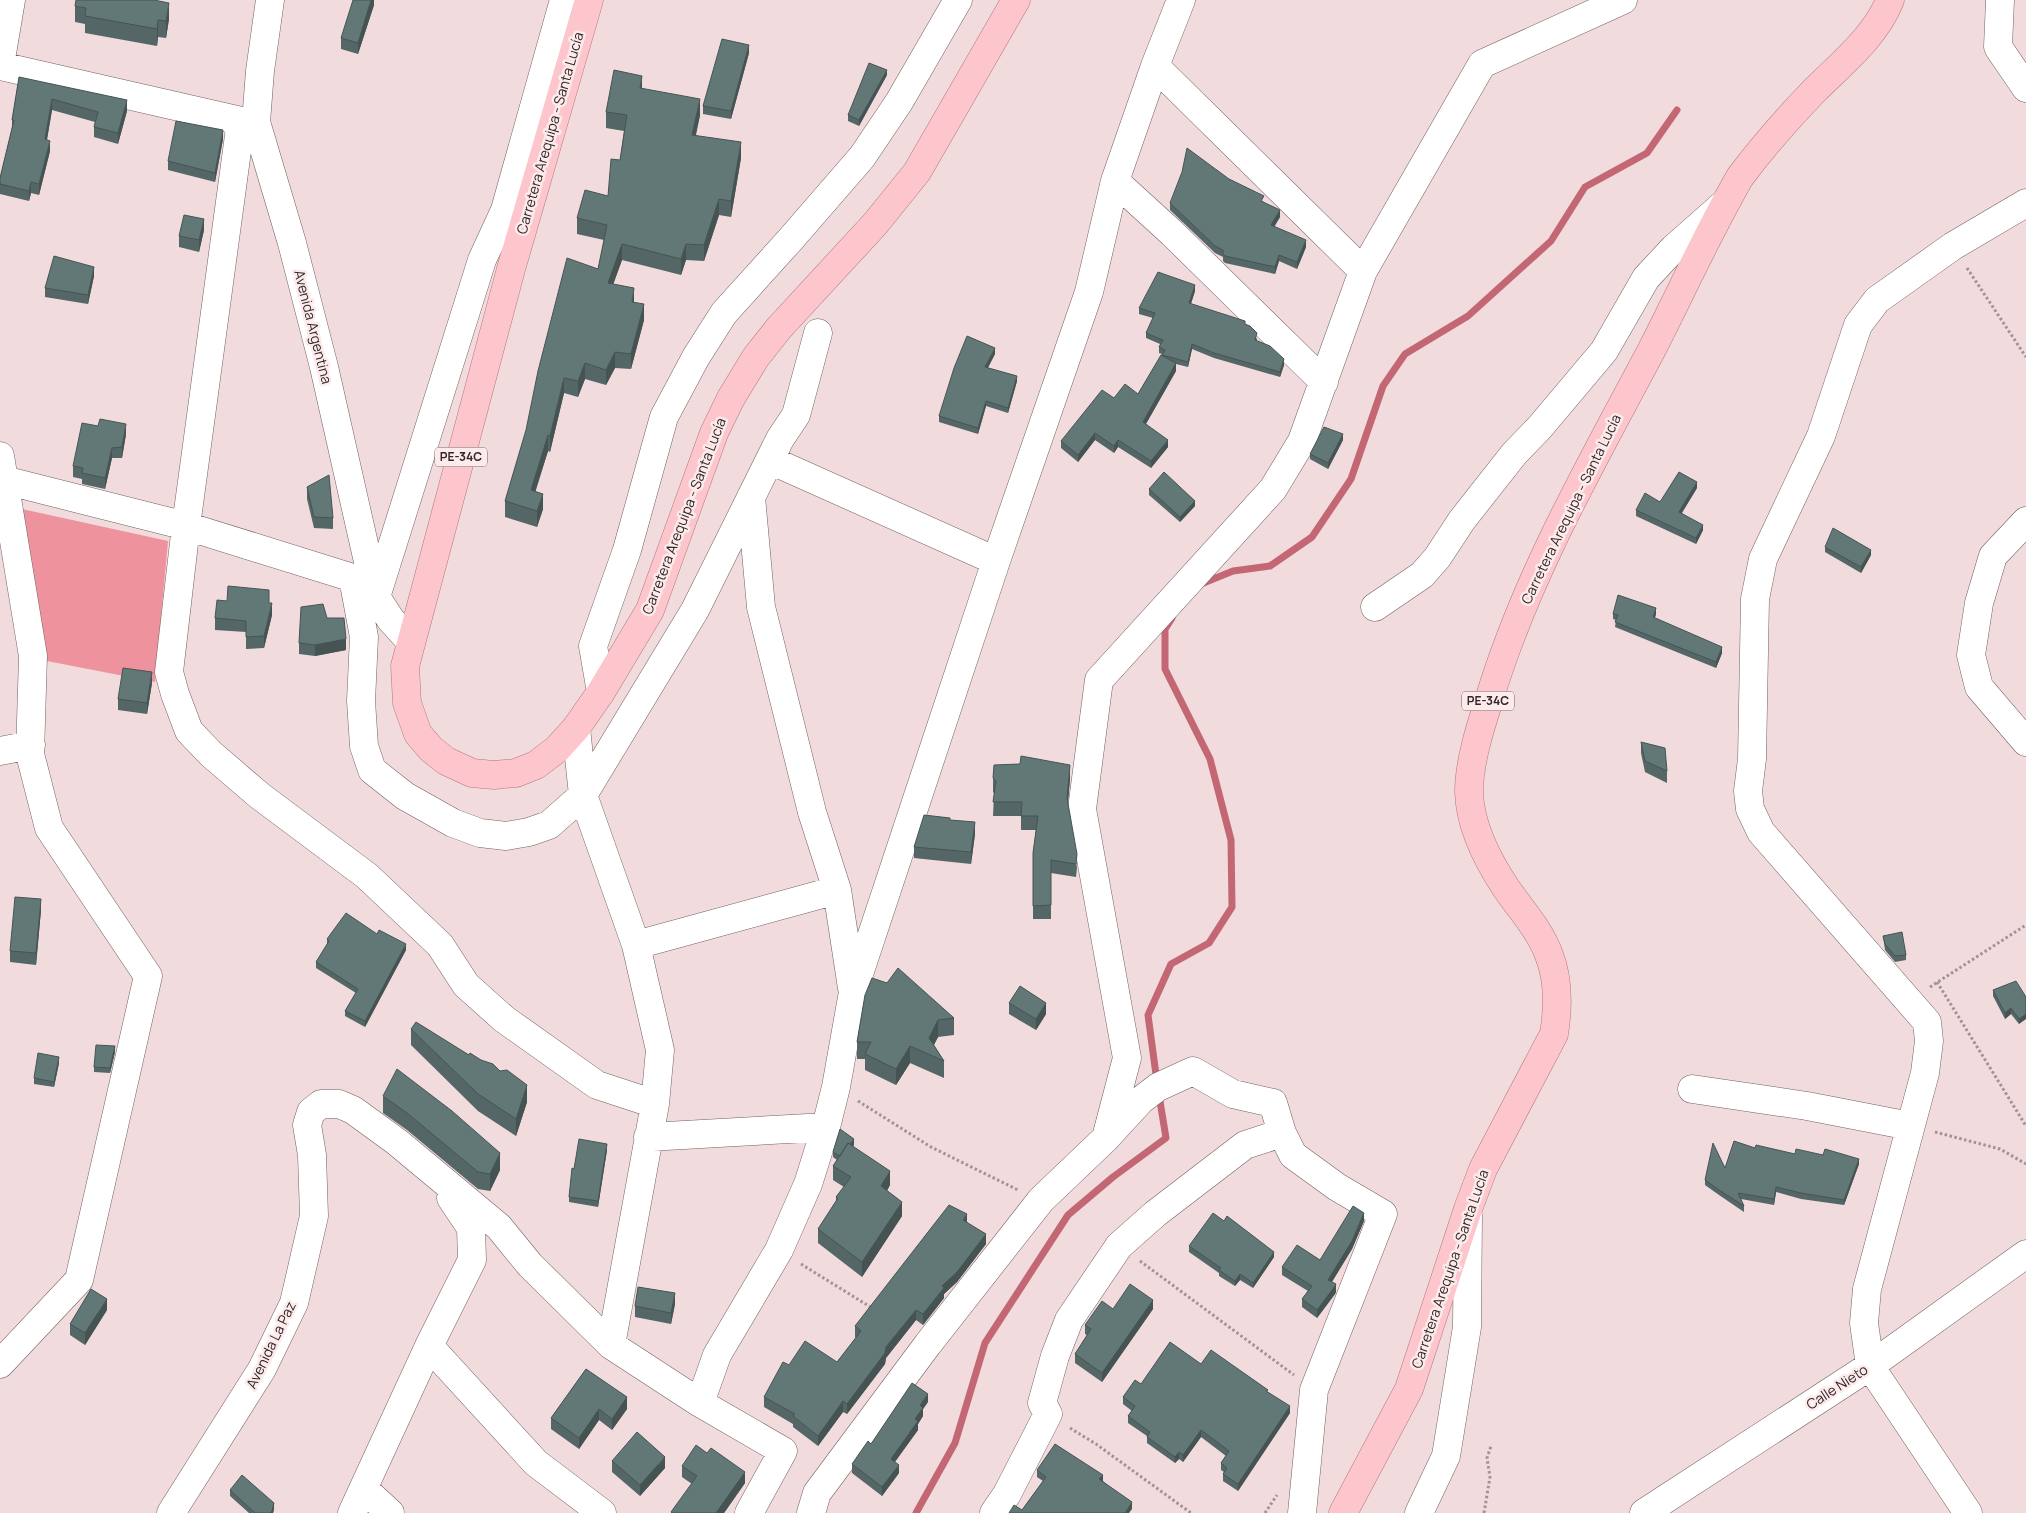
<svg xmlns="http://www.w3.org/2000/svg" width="2026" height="1513" font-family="Manrope,sans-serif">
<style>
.green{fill:#ee929d}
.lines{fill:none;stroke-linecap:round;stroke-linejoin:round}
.stream{stroke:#c46774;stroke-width:7}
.minor-casing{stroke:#736061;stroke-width:29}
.major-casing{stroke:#b3767c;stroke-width:29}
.path{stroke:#a39293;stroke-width:3;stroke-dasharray:2.5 2.5;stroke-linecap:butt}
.minor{stroke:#fff;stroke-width:28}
.major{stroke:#fcc6cc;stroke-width:28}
.wall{fill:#546766}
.shaded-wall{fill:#455453}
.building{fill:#627877;stroke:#455453}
.labels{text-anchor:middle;stroke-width:5;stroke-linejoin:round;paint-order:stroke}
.shield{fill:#fdeaeb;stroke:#6e6262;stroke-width:1}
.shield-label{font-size:12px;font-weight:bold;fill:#302728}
.street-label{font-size:14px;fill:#302728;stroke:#fdeaeb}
</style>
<rect width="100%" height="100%" fill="#f2dbdd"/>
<path class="green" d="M22,509L168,541L155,682L47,661Z"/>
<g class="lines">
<path class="stream" d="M1201,584L1233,571L1270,566L1312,537L1351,479L1383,386L1405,354L1468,316L1551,241L1585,187L1647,153L1677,110
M1157,1082L1148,1015L1171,964L1209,943L1232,907L1231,840L1210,759L1165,669V629L1172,618
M916,1513L955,1443L985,1343L1068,1215L1113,1177L1166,1138L1159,1095"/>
<defs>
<path id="minor" d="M270,0L260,71L256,122L292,243L324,367L376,597L391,620L411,642
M2000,0L1998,47L2026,88
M0,65L11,0
M0,66L241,121L256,122
M1155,66L1363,271
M241,121L186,526L169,672L175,694L189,731L211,754L260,796L367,876L440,945L466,985L504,1019L597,1085L655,1104
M1115,181L1172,233L1324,382
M0,456L33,656L30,754L49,828L148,976L79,1280L0,1364
M770,460L996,561
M0,477L4,480L186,526L353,578L364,637L361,701L364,746L372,770L405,796L453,823L480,833L506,836L529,832L549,825L583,795L695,610L780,439L796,415L818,333
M751,497L761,607L812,812L837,890L852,988
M2026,521L1993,556L1979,603L1971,655L1979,687L2026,742
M376,597L482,260L505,210L564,0
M1375,607L1422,575L1437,558L1462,520L1514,454L1540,427L1604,351L1646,278L1674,248L1725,203
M601,692L593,646L627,550L664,417L696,357L724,313L790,240L862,157L899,102L958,0
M576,728L583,795L636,945L660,1050L655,1104L611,1345
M0,751L31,745
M636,945L837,890
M1692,1089L1807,1106L1910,1126
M648,1137L826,1127
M1106,1138L1127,1058L1082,809L1099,680L1273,489L1302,441L1363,271L1482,64L1623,0
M429,1346L536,1463L602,1513
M700,1403L717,1355L779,1250L808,1184L826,1127L836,1087L853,992L996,561L1089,292L1115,181L1155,66L1181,0
M364,1489L390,1513
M171,1513L262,1369L294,1303L314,1216L312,1155L307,1125L311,1112L321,1104H339L353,1110L397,1142L499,1227L530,1265L611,1345L700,1403L783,1451L749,1513
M352,1513L429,1346L472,1260L471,1228L451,1198
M811,1513L817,1493L928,1344L1041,1200L1106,1138L1141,1100L1158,1087L1193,1071L1233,1094L1273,1103L1282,1133L1293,1155L1337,1187L1383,1214L1314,1390L1302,1513
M994,1513L1007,1494L1048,1414L1042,1403L1055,1356L1069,1320L1119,1246L1155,1214L1245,1145L1282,1133
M1419,1513L1446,1456L1467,1327L1468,1216
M1644,1513L1870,1366L2026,1254
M1968,1513L1870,1366L1864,1323L1867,1289L1925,1073L1929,1041L1927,1022L1761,832L1750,809L1748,791L1752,759L1755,599L1763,559L1821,436L1858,325L1877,300L1953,246L2026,203"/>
<path id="major" d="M589,0L511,269L405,666L407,703L418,734L431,749L446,761L472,773L494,775L516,773L536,765L557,749L576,728L601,692L650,610L714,433L731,398L756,357L779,328L875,224L917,172L1016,0
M1343,1513L1409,1389L1468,1209L1483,1169L1554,1034C1558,1009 1559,980 1549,955C1540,930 1521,910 1506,888C1488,861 1470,826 1469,792C1469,763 1480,728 1489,700C1526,577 1590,466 1650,353C1680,295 1707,234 1740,177C1763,146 1788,118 1815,90C1842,63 1876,36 1890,0"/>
</defs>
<use href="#minor" class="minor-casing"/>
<use href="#major" class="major-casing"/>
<path class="path" d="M1967,268L2026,357
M1937,982L2026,1126
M1930,987L2026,925
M858,1101L931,1147L1018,1190
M1935,1132L2000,1149L2026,1164
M1140,1261L1294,1375
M801,1264L872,1308
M1070,1428L1096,1444L1191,1513
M1265,1513L1277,1495
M1484,1513L1490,1477L1487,1458L1491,1446"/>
<use href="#minor" class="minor"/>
<use href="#major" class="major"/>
</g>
<path class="wall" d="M374,0V5L358,54L341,49V38Z
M75,6L169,19L166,38L158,37L157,46L85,33V24L75,22Z
M749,53L731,119L703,114V106Z
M887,75L859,126L848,121V115Z
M19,77L127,111L118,144L94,137V127L95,122L52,110L47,140L50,151L39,195L31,193L29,201L0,194V178L12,128V120Z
M642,88L700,115L696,135L741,158L731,217L719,215L704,261L686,260L681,275L622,260L613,284L634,302L644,320L631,369L615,368L606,385L585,379L578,397L564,393L550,452L548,451L535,491L543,509L537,527L505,517V501L598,269L604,240L577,234V218L608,196L620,160L624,131L606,128V112Z
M223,139L215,182L168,170V161Z
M1229,179L1264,202L1280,217L1274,227L1306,247L1297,269L1279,261L1275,274L1225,263L1223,261V257L1215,253L1170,210V203Z
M204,230L199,252L179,247V236Z
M94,276L88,304L45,297V288Z
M1195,291L1191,304L1245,325L1257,339V341L1284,365L1280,377L1214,358L1192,349L1188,367L1176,364V371L1146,424L1168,447L1151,468L1118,447L1114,453L1095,440L1078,462L1061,448V441L1114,398L1138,394L1162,354L1159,353V347L1160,344L1146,338V333L1153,318L1139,314V308Z
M995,354L988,368L1017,381L1008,413L986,406L978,434L939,422V416Z
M126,434L122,458H112L105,489L82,484V479L73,477V466Z
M1343,440L1328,469L1310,459V454Z
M307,487L333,518V529L314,528L307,499Z
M1697,488L1682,513L1703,530L1696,544L1636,516V510Z
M1149,489L1195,506L1180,522L1149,495Z
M1825,547L1871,555L1861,573L1825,552Z
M269,603L272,615L264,648L246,649V632L215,630V618Z
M1613,614H1656L1655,618L1722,653L1716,668L1615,627L1616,620L1613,619Z
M327,618L346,650L315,656L299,654V643Z
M152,683L147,714L118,710V699Z
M1641,742L1667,771V783L1645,772L1641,753Z
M993,778L1070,779L1068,803L1077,868L1076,877L1051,873V919H1033V853L1036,830H1021V816H993L994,793L993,792Z
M950,820L975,834L971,864L914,858V847Z
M41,910L36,965L10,962V951Z
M377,934L406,950L365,1027L345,1016V1011L356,993L316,968V962L327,945V939Z
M1883,936L1906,955V960L1895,962L1885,950Z
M1993,990L2026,997L2019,1024L2011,1014L2005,1019L1993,996Z
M865,995L954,1018V1035L938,1037L934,1045L944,1061V1078L910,1063L896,1085L865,1070V1059H857V1042Z
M1009,1003L1046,1014L1036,1030L1009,1014Z
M411,1029L481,1060L527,1102L516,1136L478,1111L411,1045Z
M115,1052L110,1073L94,1072V1067Z
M59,1063L54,1087L34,1084V1078Z
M383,1096L500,1170L490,1191L478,1189L407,1130L383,1113Z
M854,1145L853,1146L890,1185L887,1191L902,1216L862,1277L818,1243V1229L836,1201V1197L844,1187L833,1180V1166L837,1160L833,1157V1152Z
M1755,1148L1859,1164L1844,1205L1801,1199L1776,1192L1774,1205L1741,1199L1744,1206V1212L1719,1195L1705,1185V1180L1725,1168Z
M607,1150L598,1207L569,1202V1197L574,1169Z
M1364,1221L1352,1249L1332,1282L1336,1292L1335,1294L1317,1318L1302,1307V1299L1308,1291L1282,1275V1267L1320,1260Z
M967,1222L986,1244L957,1282L944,1294V1298L923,1325L916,1320L886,1358L885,1364L847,1414L843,1412L818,1446L793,1427V1424L764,1407V1397L789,1365L837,1362L856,1338L855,1337V1326Z
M1189,1246L1274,1257L1253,1288L1240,1280L1235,1286L1219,1276V1273L1189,1252Z
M675,1304L671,1324L635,1317V1306Z
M1113,1309H1153L1102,1382L1075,1363V1354L1087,1335L1085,1334V1325Z
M107,1310L85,1345L70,1335V1324Z
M1201,1364L1268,1392L1290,1413L1238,1491L1223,1481V1474L1224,1472L1221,1470V1463L1226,1456L1201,1437L1183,1462L1179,1459L1175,1463L1147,1443V1436L1128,1423V1416L1132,1411L1123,1404V1397L1141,1384Z
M586,1369L627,1409L612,1430L599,1420L579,1449L551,1429V1418Z
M928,1402L923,1409V1416L918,1424V1430L895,1462L899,1473L882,1496L852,1473V1464L871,1444Z
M612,1461L665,1468L640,1496L612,1472Z
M682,1466L745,1483L724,1513H671L692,1484L682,1477Z
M1037,1470L1103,1481L1132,1509L1022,1510L1043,1481L1037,1477Z
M230,1490L274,1509L273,1513H249L230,1496Z"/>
<path class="shaded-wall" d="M371,0H374V5L358,54V43Z
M169,3V19L166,38V21Z
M158,20V37L157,46V29Z
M749,45V53L731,119V111Z
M887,70V75L859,126V120Z
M642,76V92L640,88Z
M52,99V110L45,150V139Z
M700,99V115L692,151V135Z
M127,100V111L118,144V133Z
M223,130V139L215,182V173Z
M50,141V151L39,195V184Z
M741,142V158L731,217V201Z
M31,182V193L29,201V191Z
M719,199V215L704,261V245Z
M1280,210V217L1271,232V225Z
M204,219V230L199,252V240Z
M1306,240V247L1297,269V262Z
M622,244V260L608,299V283Z
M686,244V260L681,275V259Z
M1279,255V261L1275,274V267Z
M94,267V276L88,304V295Z
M1195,285V291L1189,309V303Z
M634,288V304L632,302Z
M644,304V320L631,369V354Z
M1192,344V349L1188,367V362Z
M995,348V354L985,372V367Z
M615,352V368L606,385V370Z
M1284,359V365L1280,377V372Z
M585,363V379L578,397V381Z
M1176,363V371L1143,429V422Z
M1017,376V381L1008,413V408Z
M564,378V393L550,452V436Z
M986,401V406L978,434V428Z
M126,424V434L122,458V447Z
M1095,433V440L1078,462V455Z
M1343,434V440L1328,469V463Z
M548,435V451L531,506V490Z
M1118,440V447L1114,453V446Z
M1168,440V447L1151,468V461Z
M112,448V458L105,489V478Z
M1697,482V488L1679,517V512Z
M543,494V509L537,527V511Z
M1195,501V506L1180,522V517Z
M1703,525V530L1696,544V538Z
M1871,550V555L1861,573V567Z
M272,603V615L264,648V636Z
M1656,608V614L1653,622V617Z
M346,639V650L315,656V645Z
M1722,647V653L1716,668V662Z
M152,672V683L147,714V703Z
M1070,765V779L1067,811V798Z
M975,822V834L971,864V852Z
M41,899V910L36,965V953Z
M406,944V950L365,1027V1021Z
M1046,1003V1014L1036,1030V1019Z
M2011,1008V1014L2005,1019V1013Z
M2026,1014V1019L2019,1024V1019Z
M938,1020V1037L929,1054V1038Z
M115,1046V1052L110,1073V1068Z
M910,1046V1063L896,1085V1069Z
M59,1057V1063L54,1087V1082Z
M527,1085V1102L516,1136V1119Z
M854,1139V1145L840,1162V1157Z
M607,1144V1150L598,1207V1201Z
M500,1153V1170L490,1191V1174Z
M1859,1159V1164L1844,1205V1200Z
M890,1171V1185L881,1200V1186Z
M1776,1187V1192L1774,1205V1199Z
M902,1202V1216L862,1277V1262Z
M1364,1213V1221L1352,1249L1328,1288V1280Z
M967,1214V1224L963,1220Z
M986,1234V1244L957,1282L944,1294V1298L923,1325V1314L942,1286Z
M1274,1252V1257L1253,1288V1283Z
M1240,1274V1280L1235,1286V1281Z
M1336,1284V1292L1335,1294L1317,1318V1310Z
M675,1293V1304L671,1324V1313Z
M107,1299V1310L85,1345V1333Z
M1153,1300V1309L1102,1382V1373Z
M916,1310V1320L886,1358L885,1364L847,1414V1404L886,1347Z
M928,1394V1402L923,1409V1416L918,1424V1430L891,1467V1459L915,1419L920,1405Z
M627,1397V1409L612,1430V1419Z
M843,1401V1412L818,1446V1436Z
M1290,1406V1413L1238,1491V1484Z
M599,1409V1420L579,1449V1438Z
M1201,1430V1437L1183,1462V1455Z
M1179,1452V1459L1175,1463V1457Z
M665,1457V1468L640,1496V1485Z
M899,1465V1473L882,1496V1487Z
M745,1472V1483L724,1513H716Z
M1103,1475V1481L1099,1486V1479Z
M1132,1502V1509L1129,1513H1125Z
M274,1503V1509L273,1513H270Z"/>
<path class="building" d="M76,0H154L169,3L166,21L158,20L157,29L85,16L86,8L75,6Z
M353,0H371L358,43L341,38Z
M722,39L749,45L731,111L703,106Z
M869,63L887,70L859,120L848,115Z
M614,70L642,76L640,88L700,99L692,135L741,142L731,201L719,199L704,245L686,244L681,259L622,244L608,283L634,288L632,302L644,304L631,354L615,352L606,370L585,363L578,381L564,378L550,436L548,435L531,490L543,494L537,511L505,501L526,430L538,371L567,258L598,269L607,225L577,218L585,190L608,196L611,159L620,160L627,115L606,112Z
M19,77L127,100L118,133L94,127L98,112L52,99L45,139L50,141L39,184L31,182L29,191L0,184V178L14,120H12Z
M176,121L223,130L215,173L168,161Z
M1187,148L1229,179L1264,196L1261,201L1280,210L1271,225L1306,240L1297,262L1279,255L1275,267L1225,256L1223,254V250L1215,246L1170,203L1182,172Z
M184,215L204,219L199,240L179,236Z
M54,256L94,267L88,295L45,288Z
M1158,272L1195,285L1189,303L1245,321V324L1250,326L1257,333L1255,340L1270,346L1284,359L1280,372L1214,353L1192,344L1188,362L1162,355L1165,350L1159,347L1163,340L1146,333L1155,313L1139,308Z
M967,336L995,348L985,367L1017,376L1008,408L986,401L978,428L939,416L954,368Z
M1161,355L1176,363L1143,422L1168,440L1151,461L1118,440L1114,446L1095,433L1078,455L1061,441L1102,390L1114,398L1125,384L1138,394Z
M100,419L126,424L122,447L112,448L105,478L82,473L83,468L73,466L82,423L98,426Z
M1324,427L1343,434L1328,463L1310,454Z
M1164,472L1195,501L1180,517L1149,489Z
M1679,472L1697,482L1679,512L1703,525L1696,538L1636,510L1645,493L1660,502Z
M329,475L333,518L314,517L307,487Z
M1833,528L1871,550L1861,567L1825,547Z
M228,586L269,590V603H272L264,636L246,637V621L215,618L217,600L227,601Z
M1618,595L1656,608L1653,617L1722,647L1716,662L1615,622L1618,615L1613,614Z
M323,604L327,618H344L346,639L315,645L299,643L301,607Z
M123,668L152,672L147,703L118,699Z
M1641,742L1665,748L1667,771L1645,761Z
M1021,756L1070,765L1067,798L1077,854L1076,864L1051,860V905L1033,906V853L1038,816H1021L1022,802H993L996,781L993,778L994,765L1020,764Z
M924,815L950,818V820L975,822L971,852L914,847Z
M15,897L41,899L36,953L10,951Z
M346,913L377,934L379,930L406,944L365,1021L345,1011L358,989L316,962L329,941L327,939Z
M1902,932L1906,955L1895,956L1885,944L1883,936Z
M898,968L954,1018L938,1020L929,1038L944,1061L910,1046L896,1069L865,1054L871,1042H857L865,995L872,978L887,983Z
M2016,981L2026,997V1014L2019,1019L2011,1008L2005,1013L1993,990Z
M1020,986L1046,1003L1036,1019L1009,1003Z
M416,1022L469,1055L470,1053L481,1060L493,1064L500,1071L507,1070L527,1085L516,1119L478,1094L411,1029Z
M96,1045L115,1046L110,1068L94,1067Z
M38,1053L59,1057L54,1082L34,1078Z
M397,1069L452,1111L500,1153L490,1174L478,1172L407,1113L383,1096Z
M840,1129L854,1139L850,1144L848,1143L840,1156L833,1152Z
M579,1139L607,1144L598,1201L569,1197L572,1168L574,1169Z
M1734,1141L1755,1148L1756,1145L1795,1154L1796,1149L1823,1155L1825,1149L1859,1159L1844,1200L1801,1193L1776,1187L1774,1199L1738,1193L1744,1206L1719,1190L1705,1180L1713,1143L1725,1168Z
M848,1143L890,1171L881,1186L902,1202L862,1262L818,1229L838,1198L836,1197L851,1177L833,1166Z
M949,1205L967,1214L963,1220L986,1234L957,1272L942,1286L944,1288L923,1314L916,1310L886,1347L885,1353L847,1404L843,1401L818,1436L793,1416L795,1414L764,1397L783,1362L789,1365L805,1341L837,1362L861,1331L855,1326Z
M1353,1206L1364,1213L1352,1241L1328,1280L1336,1284L1335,1286L1317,1310L1302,1299L1312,1286L1282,1267L1297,1245L1320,1260Z
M1213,1213L1224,1221L1227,1216L1274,1252L1253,1283L1240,1274L1235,1281L1219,1270L1221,1268L1189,1246Z
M1130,1284L1153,1300L1102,1373L1075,1354L1091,1329L1085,1325L1102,1301L1113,1309Z
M638,1287L675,1293L671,1313L635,1306Z
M91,1289L107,1299L85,1333L70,1324Z
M1170,1342L1201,1364L1211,1350L1268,1390L1266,1391L1290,1406L1238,1484L1223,1474L1227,1468L1221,1463L1229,1451L1201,1430L1183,1455L1179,1452L1175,1457L1147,1437L1150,1432L1128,1416L1135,1406L1123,1397L1135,1380L1141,1384Z
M586,1369L627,1397L612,1419L599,1409L579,1438L551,1418Z
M912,1383L928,1394L920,1405L923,1408L915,1419L918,1421L891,1459L899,1465L882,1487L852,1464L868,1441L871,1444Z
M637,1432L665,1457L640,1485L612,1461Z
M1055,1444L1103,1475L1099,1479L1132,1502L1125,1513H1009L1014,1505L1022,1510L1046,1477L1037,1470Z
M696,1445L707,1453L711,1448L745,1472L716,1513H672L671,1512L697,1476L682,1466Z
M242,1475L274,1503L272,1511L270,1513H255L230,1490Z"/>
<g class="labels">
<g class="shield">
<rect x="435" y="447.5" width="52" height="19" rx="4"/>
<rect x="1462" y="691.5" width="52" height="19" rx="4"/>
</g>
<g class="shield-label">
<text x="461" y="461">PE-34C</text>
<text x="1488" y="705">PE-34C</text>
</g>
<g class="street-label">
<text transform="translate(550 133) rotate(-74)" y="5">Carretera Arequipa - Santa Lucía</text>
<text transform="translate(313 327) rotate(76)" y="5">Avenida Argentina</text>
<text transform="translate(1571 509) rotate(-64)" y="5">Carretera Arequipa - Santa Lucía</text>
<text transform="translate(684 516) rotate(-69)" y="5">Carretera Arequipa - Santa Lucía</text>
<text transform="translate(1450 1269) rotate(-71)" y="5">Carretera Arequipa - Santa Lucía</text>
<text transform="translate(271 1345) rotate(-64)" y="5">Avenida La Paz</text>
<text transform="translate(1837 1387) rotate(-33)" y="5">Calle Nieto</text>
</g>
</g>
</svg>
